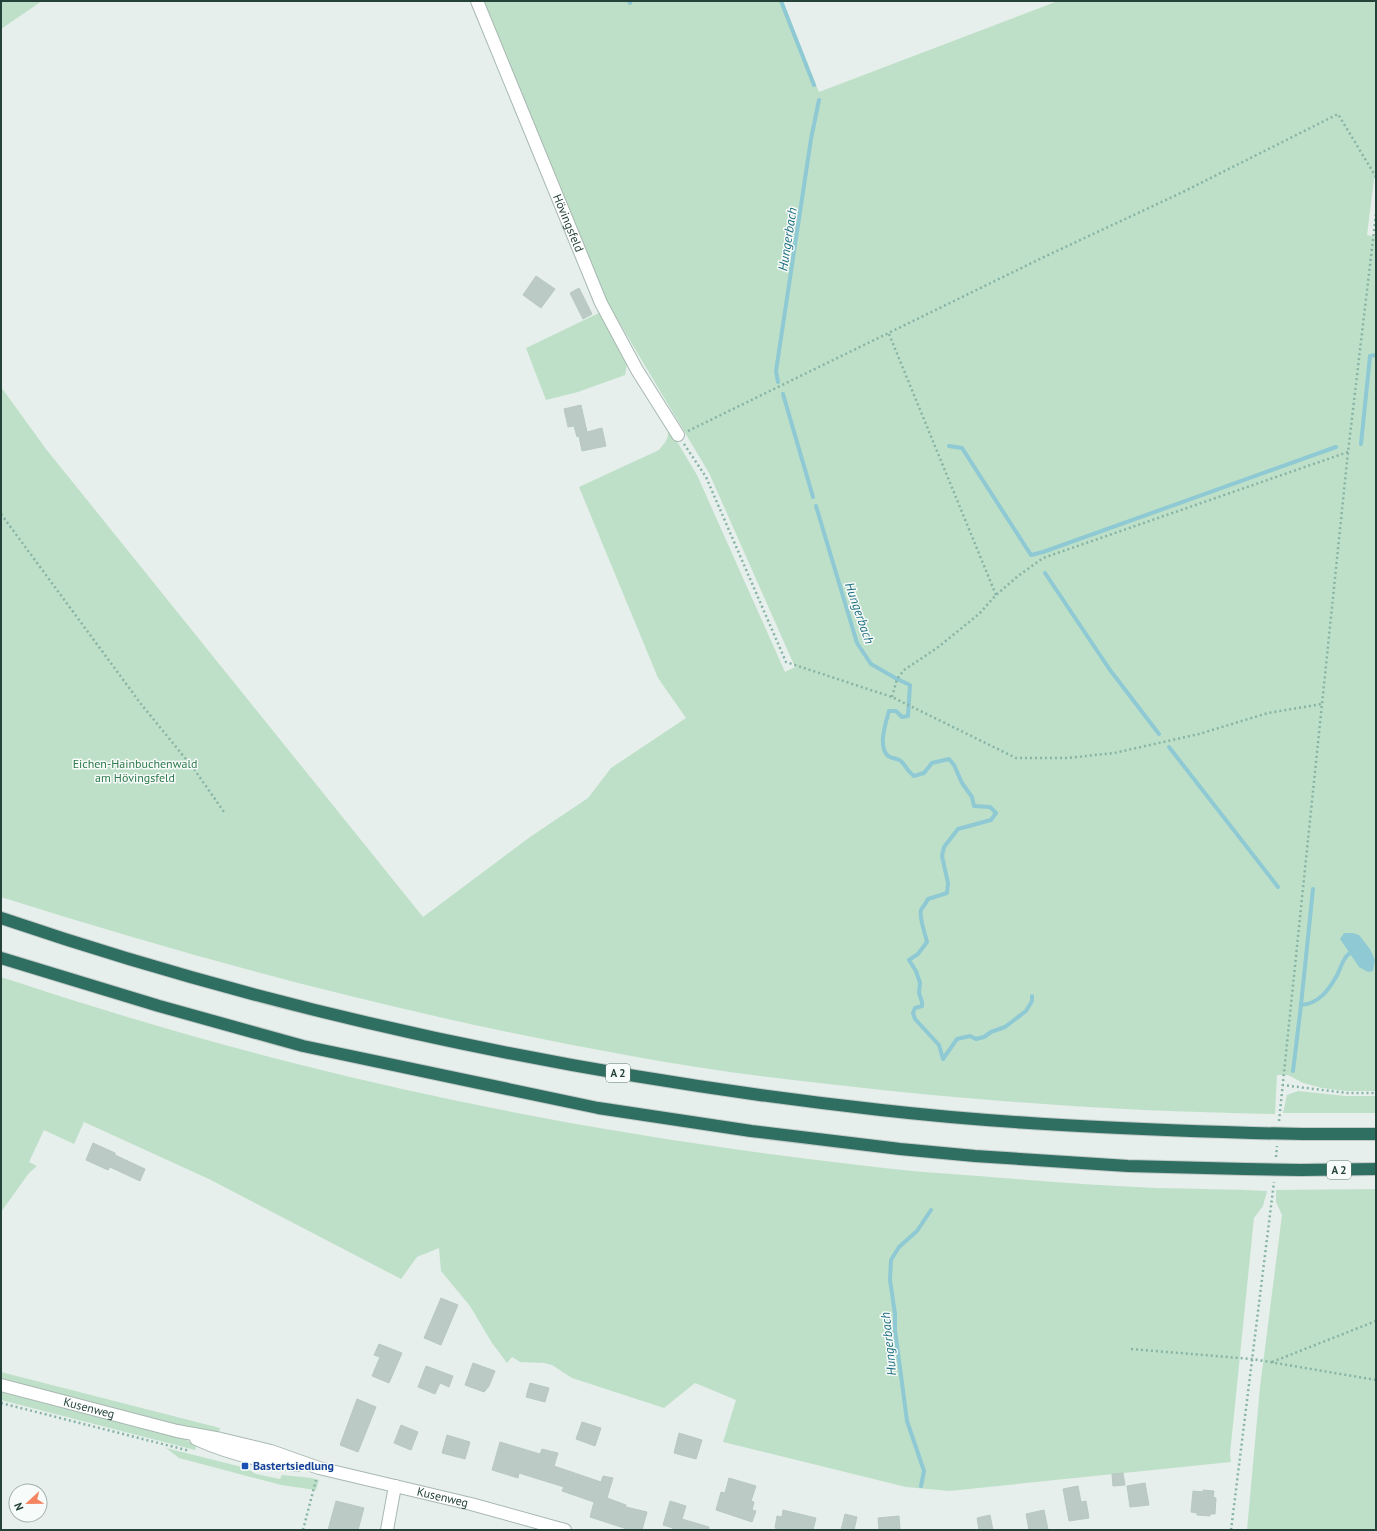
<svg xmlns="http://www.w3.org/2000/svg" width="1377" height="1531" font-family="'PT Sans',sans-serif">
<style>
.green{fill:#bfe0c8}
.water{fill:#8ec9d4}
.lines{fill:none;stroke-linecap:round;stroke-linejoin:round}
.stream{stroke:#8ec9d4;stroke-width:4}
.building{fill:#bbcac4;stroke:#b8c9c2}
.minor-casing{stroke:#a8b8b2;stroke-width:14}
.highway-casing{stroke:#c2cac8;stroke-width:14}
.path{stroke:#86b3a5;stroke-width:2.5;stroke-dasharray:2 3;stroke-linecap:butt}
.minor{stroke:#fff;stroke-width:12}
.highway{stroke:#2f6f62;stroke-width:12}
.highway-bridge-casing{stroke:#c2cac8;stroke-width:14;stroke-linecap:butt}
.highway-bridge{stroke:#2f6f62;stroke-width:12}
.transit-dot{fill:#1a4fb4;stroke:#f7fbf9;stroke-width:1.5}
.labels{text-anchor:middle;stroke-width:3;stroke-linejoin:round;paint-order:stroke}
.shield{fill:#f7fbf9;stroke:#637a73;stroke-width:1}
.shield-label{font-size:11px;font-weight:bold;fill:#24423a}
.street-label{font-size:12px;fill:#24423a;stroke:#f7fbf9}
.park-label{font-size:12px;fill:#2d7a4b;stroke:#f7fbf9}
.transit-label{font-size:12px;font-weight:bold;fill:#164399;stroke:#f7fbf9;text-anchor:start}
.water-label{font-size:13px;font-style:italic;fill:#1c6f80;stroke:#f7fbf9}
</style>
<rect width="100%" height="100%" fill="#e6efeb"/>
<path class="green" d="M1,1H42L1,29Z
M483,1H781L819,92L1058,1H1373L1376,6V175L1374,179L1367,235L1376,237V1091H1346L1322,1088L1303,1083L1288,1075H1277L1275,1114C1131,1112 988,1102 846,1086C772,1078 699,1069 626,1055C414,1017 206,962 1,897V387L46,449L423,917L530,837L588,798L611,768L686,718L658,678L579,487L659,450C668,439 670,437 666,423L697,475L785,672L795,667L709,473L607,302Z
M601,312L627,364L625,375L578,392L546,400L526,348Z
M1,977C97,1009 195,1038 293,1063C481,1111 674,1144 867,1166C912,1172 957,1174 1002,1178C1054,1182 1106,1186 1157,1188C1194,1189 1231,1189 1267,1191L1263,1206L1254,1218L1230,1454L1231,1462L949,1491L906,1487L723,1442L736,1400L695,1383L664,1408L572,1378L552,1365L544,1363L520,1362L512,1357L507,1363L492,1343L470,1306L441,1271L439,1248L417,1257L401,1279L211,1180L84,1122L74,1144L44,1130L29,1162L37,1166L29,1173L1,1212Z
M1298,1091L1346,1096H1376V1113H1283L1287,1095Z
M1376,1189V1530H1247L1260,1387L1282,1215L1276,1202V1190Z
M1,1372L220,1428L218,1435L6,1380L1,1378Z
M1,1392L182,1438L196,1445L195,1450L1,1400Z
M166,1448L246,1468L256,1474L280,1479L282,1475L312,1478L319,1480L316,1490L281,1485L179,1458Z"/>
<path class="water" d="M1344,933H1353L1359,935L1370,949L1375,960L1373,971L1368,972L1359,967L1340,939Z"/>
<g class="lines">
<path class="stream" d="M629,1L630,3
M781,1L814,85
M778,382L776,371L811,139L819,100
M783,394L813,497
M1361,444L1370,356L1376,355
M949,446L962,448L1031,555L1043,552L1336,447
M816,506L857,643L871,664L897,679L910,685L908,716L902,717L896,711H889C886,722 878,745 887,755C891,759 897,758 901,761C906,766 908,772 914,776L924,773L932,763L949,759L954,765L962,783L972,797L974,806L990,807L996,813L991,820L958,829L944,847L942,856L948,883L947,893L928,899C926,903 923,907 921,910C919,918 925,933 927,942L918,954L909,960L916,971L920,983L919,993L922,1002V1006L915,1008L913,1013L915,1019L939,1045L943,1059
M1045,573L1110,670L1159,734
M1169,747L1278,887
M1301,1005C1318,1004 1328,991 1336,977C1341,969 1342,958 1350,953
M943,1059L957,1039L970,1036L976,1039L984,1037L991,1032L1005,1027L1026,1011L1032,1001V996
M1293,1071L1301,1005L1313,889
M921,1486L924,1471L907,1421L895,1330V1314L890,1280L891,1260L899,1247L917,1231L931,1210"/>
</g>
<path class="building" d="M536,276L555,289L541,308L523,295Z
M579,288L592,314L583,319L570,293Z
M581,405L587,432L602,428L606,446L582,451L579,436L577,437L574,426L568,427L564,409Z
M93,1143L115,1153V1155L145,1169L140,1181L110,1167L108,1170L86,1160Z
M441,1298L458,1305L441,1345L424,1338Z
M379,1344L402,1353L389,1383L372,1376L380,1357L374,1355Z
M473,1363L495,1371L489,1386L484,1392L465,1385Z
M426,1366L453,1376L449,1387L440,1383L435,1394L418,1387Z
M530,1383L549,1388L545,1402L526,1397Z
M357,1399L376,1407L358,1452L340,1445Z
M582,1422L601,1428L595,1446L576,1439Z
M401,1425L418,1432L411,1450L394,1443Z
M679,1433L702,1440L696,1459L674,1453Z
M447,1435L470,1442L465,1459L442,1453Z
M500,1442L540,1454L542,1449L558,1453L554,1466L601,1482L603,1476L613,1478L607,1498L626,1505V1507L647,1512L642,1530H630L590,1517L594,1502L562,1491L564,1487L519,1473L518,1478L492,1470Z
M1123,1473L1125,1485L1113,1486L1112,1474Z
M729,1478L756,1486L751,1501L754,1502L752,1510L756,1511L752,1522L716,1510L721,1492L725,1493Z
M1145,1483L1149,1505L1130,1507L1127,1486Z
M1078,1486L1081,1502L1086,1501L1089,1518L1069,1521L1063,1489Z
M1203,1490L1214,1491L1213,1497L1216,1498L1215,1514H1210V1516L1197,1515V1513L1191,1512L1193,1491L1203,1492Z
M336,1501L364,1508L358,1530H328Z
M670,1501L686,1506L682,1519L709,1527V1530H673V1528L663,1525Z
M783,1510L816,1518L813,1530H786L775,1528L777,1516L782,1517Z
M1044,1510L1048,1529L1029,1530L1026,1514Z
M845,1514L857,1517L854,1530H841Z
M990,1515L993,1530H979L977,1518Z
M899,1516L900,1529L879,1530L878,1518Z"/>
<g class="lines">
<defs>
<g id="minor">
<path id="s1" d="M477,1L601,303L637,370L678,435"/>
<path id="s2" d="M1,1385L177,1431L221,1439L271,1451L319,1468L471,1504L565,1530"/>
<path d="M196,1439C229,1454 263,1462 298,1465"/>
<path d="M387,1530L395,1486"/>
</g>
<path id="highway" d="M1,918C286,1015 582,1077 881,1110C1004,1124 1128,1129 1252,1133
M1,958L159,1006L303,1046L598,1108L751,1131L900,1149L975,1156L1128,1166L1245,1169
M1303,1134H1376
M1301,1170L1376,1169"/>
</defs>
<use href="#minor" class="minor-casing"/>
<use href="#highway" class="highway-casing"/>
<path class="path" d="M889,334L996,595
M688,431L1046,256L1183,192L1338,114L1376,177
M684,444L706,477L786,662L892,697L1016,758H1067L1114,753L1199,734L1268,713L1322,704
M1,514L141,704L194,769L224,812
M892,697L897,679L904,670L937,648L979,614L996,595L1018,576L1043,558L1348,452
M1282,1085L1347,1093H1376
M1279,1121L1348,452L1376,214
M1276,1157L1277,1146
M1131,1349L1252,1359L1376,1380
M1272,1362L1376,1321
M1,1403L190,1451
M303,1530L316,1480
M1231,1530L1274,1182"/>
<use href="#minor" class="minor"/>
<use href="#highway" class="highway"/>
<defs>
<path id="highway-bridge" d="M1252,1133L1303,1134
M1245,1169L1301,1170"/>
</defs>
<use href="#highway-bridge" class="highway-bridge-casing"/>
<use href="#highway-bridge" class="highway-bridge"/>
</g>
<rect class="transit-dot" x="241" y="1462" width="8" height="8" rx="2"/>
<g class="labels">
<g class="shield">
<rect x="606" y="1064" width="24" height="18" rx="3"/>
<rect x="1327" y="1161" width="24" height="18" rx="3"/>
</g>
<g class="shield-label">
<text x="618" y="1077">A 2</text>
<text x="1339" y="1174">A 2</text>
</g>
<g class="street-label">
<text dy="4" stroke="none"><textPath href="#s1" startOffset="240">Hövingsfeld</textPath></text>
<text dy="4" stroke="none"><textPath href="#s2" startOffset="91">Kusenweg</textPath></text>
<text dy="4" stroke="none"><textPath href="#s2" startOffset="456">Kusenweg</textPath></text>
</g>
<g class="park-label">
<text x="135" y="768">Eichen-Hainbuchenwald<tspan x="135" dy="14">am Hövingsfeld</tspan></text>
</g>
<g class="transit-label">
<text x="253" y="1470">Bastertsiedlung</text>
</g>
<g class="water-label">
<text transform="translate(787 239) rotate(-81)" y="5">Hungerbach</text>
<text transform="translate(860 613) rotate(71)" y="5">Hungerbach</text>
<text transform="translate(888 1344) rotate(-96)" y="5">Hungerbach</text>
</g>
</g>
<rect width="1377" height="1531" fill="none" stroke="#24423a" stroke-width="4"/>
<g transform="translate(28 1503) rotate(248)"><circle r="19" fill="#f7fbf9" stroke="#a3b1ad"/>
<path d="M0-3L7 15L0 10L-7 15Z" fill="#f4845f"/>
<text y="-6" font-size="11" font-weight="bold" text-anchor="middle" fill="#24423a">N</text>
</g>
</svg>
